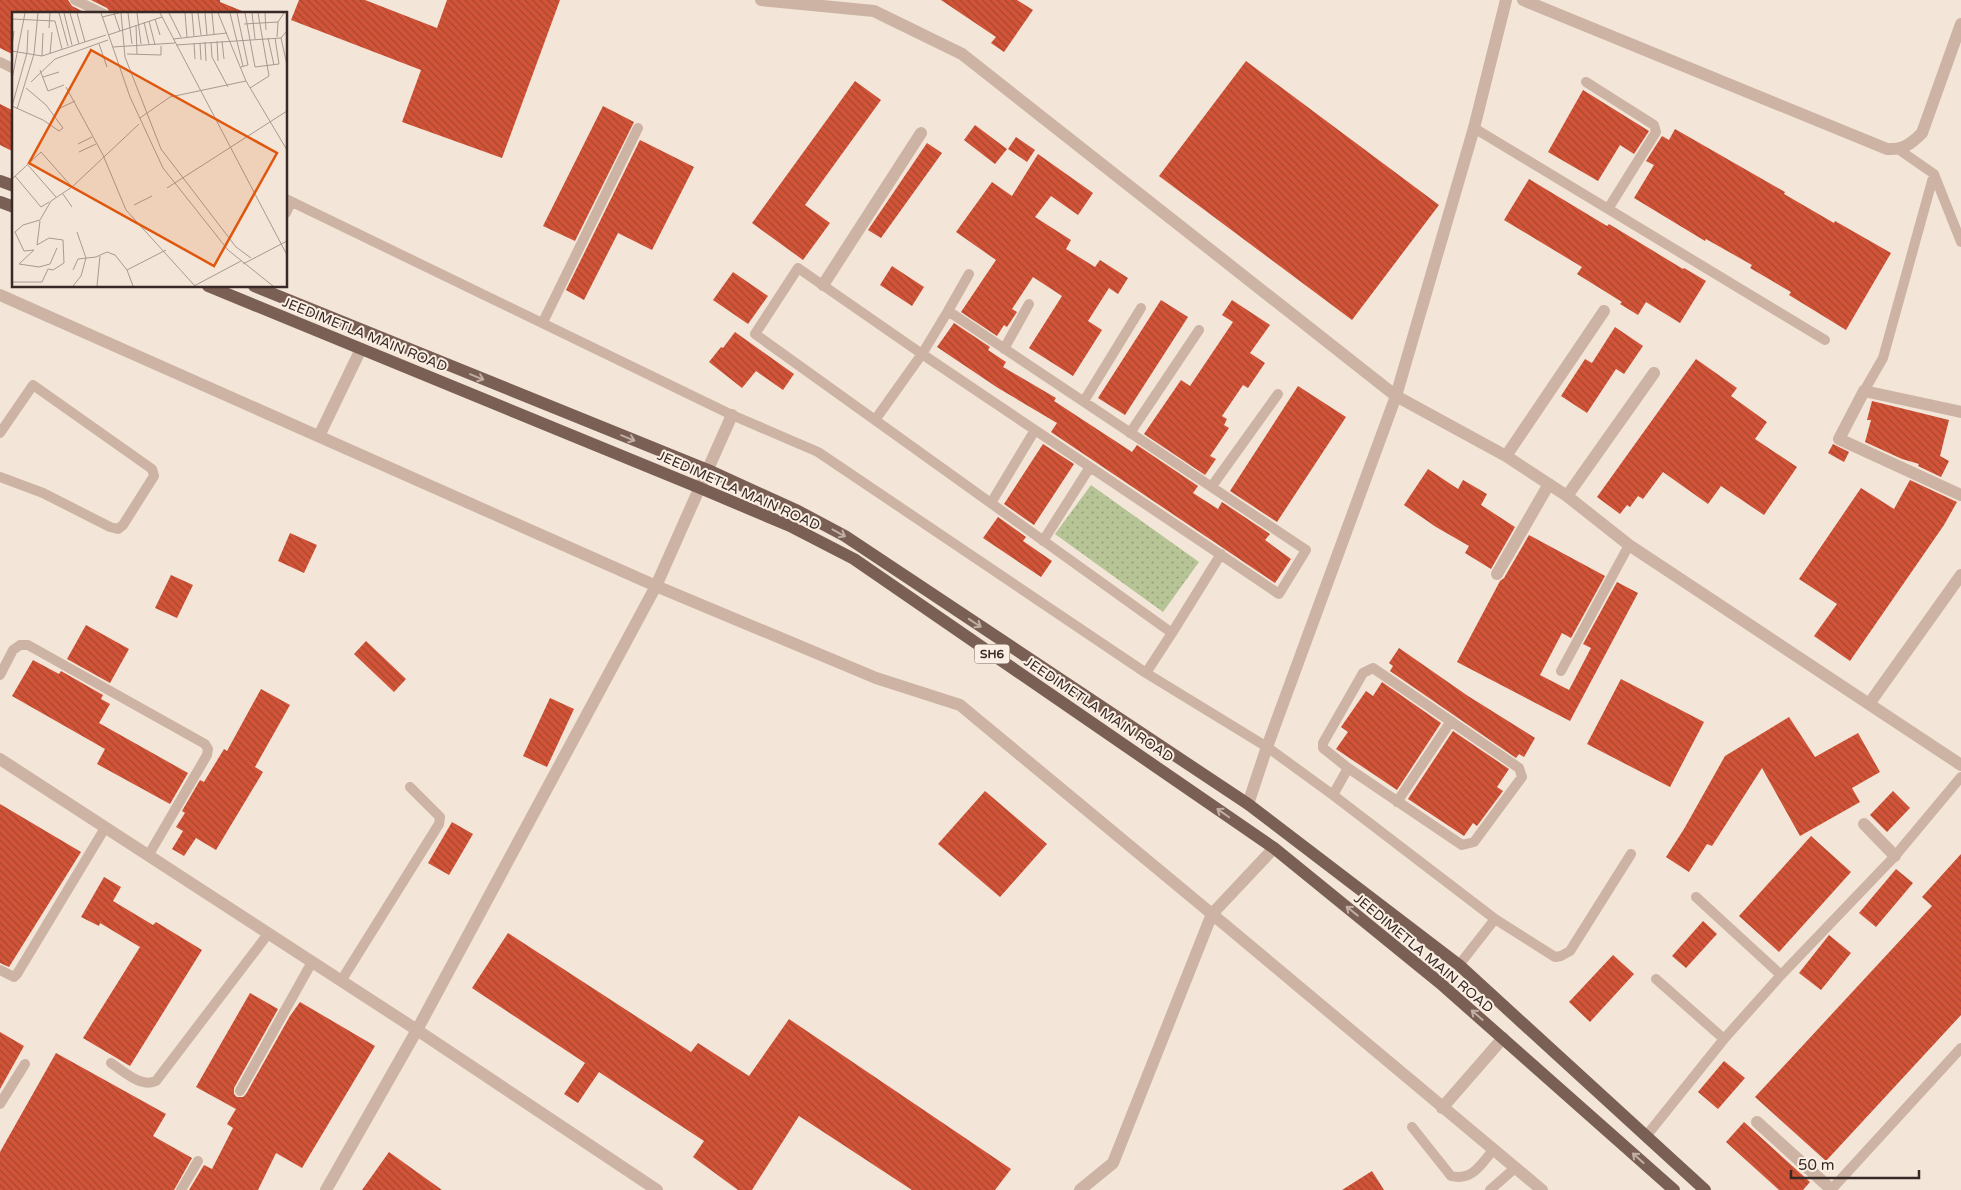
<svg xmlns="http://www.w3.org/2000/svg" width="1961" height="1190" font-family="'Varela Round',sans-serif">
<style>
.grass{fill:url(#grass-dots)}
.building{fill:url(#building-back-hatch)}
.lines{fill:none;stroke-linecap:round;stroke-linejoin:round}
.service{stroke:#ccb3a3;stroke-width:10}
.minor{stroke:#ccb3a3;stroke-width:12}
.tertiary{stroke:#ccb3a3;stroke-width:12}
.primary{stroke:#7a5f55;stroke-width:12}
.oneway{stroke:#c1aea4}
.labels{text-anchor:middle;stroke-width:4;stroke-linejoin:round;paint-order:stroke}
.shield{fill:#fbefe4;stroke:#72655f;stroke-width:1}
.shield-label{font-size:12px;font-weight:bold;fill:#372a26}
.street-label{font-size:14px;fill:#372a26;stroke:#fbefe4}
.inset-road{fill:none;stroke:#a89a91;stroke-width:1}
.view{fill:#df570d;fill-opacity:0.15;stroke:#df570d;stroke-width:2.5}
.inset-edge{fill:none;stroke:#372a26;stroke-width:2.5}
</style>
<defs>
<pattern id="grass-dots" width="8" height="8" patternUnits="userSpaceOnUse" patternTransform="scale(1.25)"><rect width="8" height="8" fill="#b7c496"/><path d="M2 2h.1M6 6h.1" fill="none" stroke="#969f7a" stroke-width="1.8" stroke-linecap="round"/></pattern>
<pattern id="building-back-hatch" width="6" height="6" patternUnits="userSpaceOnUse" patternTransform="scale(1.25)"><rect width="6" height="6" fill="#d15438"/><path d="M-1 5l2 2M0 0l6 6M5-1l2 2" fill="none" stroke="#aa462f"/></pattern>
</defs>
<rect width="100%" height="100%" fill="#f3e5d8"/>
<path class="grass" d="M1091,485L1199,562L1163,612L1055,534Z"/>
<path class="building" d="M0,0H68L72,6L88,14H14V55L0,48Z
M91,0H220V2L247,13L111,14L107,8Z
M299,0H365L437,28L447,0H560L502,158L402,122L421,70L291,20Z
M941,0H1017L1033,10L1004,52L991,43L996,37Z
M1246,61L1439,205L1352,320L1159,176Z
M855,81L881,100L805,205L830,223L803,260L752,223Z
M1583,90L1649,131L1634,154L1620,145L1598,181L1548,152Z
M0,104L14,111V152L0,145Z
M603,106L634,122L575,241L543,226Z
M975,125L1007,149L995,164L964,140Z
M1675,129L1785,192L1784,194L1834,223L1835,221L1891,253L1846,330L1789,295L1791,292L1750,268L1752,265L1706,239L1705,241L1634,198L1654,165L1646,161L1662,136L1669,140Z
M1016,137L1035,150L1027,162L1008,149Z
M640,140L694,167L652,250L618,233L584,300L566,290Z
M927,143L942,153L881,238L868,230Z
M1038,154L1093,193L1078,215L1051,196L1035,217L1071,240L1066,249L1095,267L1100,260L1128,278L1118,294L1109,288L1088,321L1102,330L1073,376L1029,348L1062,296L1033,277L1012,309L1017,312L1007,327L1004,325L997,336L961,312L996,260L956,232L992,182L1012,196Z
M1529,179L1607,226L1609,224L1683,269L1684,268L1706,281L1680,323L1646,302L1638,315L1620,304L1622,302L1577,274L1582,267L1504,220Z
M892,266L924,287L912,306L880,285Z
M733,272L768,296L748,324L713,300Z
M1161,300L1188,317L1125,415L1098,398Z
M1232,300L1270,325L1250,353L1265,363L1248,388L1243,385L1222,416L1227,419L1224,425L1229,428L1210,456L1216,459L1205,475L1144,434L1181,380L1190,386L1233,322L1222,315Z
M954,323L990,347L988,350L1006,362L1003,367L1056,398L1054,401L1132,452L1137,445L1198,486L1193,493L1218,509L1222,502L1270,534L1265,540L1291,559L1275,583L1051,432L1057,423L998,388L937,347Z
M1615,327L1643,346L1624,374L1616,369L1587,413L1561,396L1585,359L1592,363Z
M735,332L794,374L783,390L756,371L742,388L709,362L721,347L723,348Z
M1696,359L1737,388L1731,396L1767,422L1755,439L1797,467L1764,515L1721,486L1708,504L1663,472L1643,499L1638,496L1630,507L1627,505L1620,514L1597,497Z
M1298,386L1346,417L1277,522L1230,491Z
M1872,401L1949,420L1940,456L1949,461L1941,477L1918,466L1919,464L1902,459L1865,442L1871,420H1867Z
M1043,444L1074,464L1034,525L1004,504Z
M1833,444L1849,452L1844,462L1828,453Z
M1428,469L1458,489L1463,480L1487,494L1481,505L1515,527L1491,569L1465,553L1469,546L1436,527L1404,505Z
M1910,480L1957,502L1944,525L1850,661L1814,636L1837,604L1799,579L1861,488L1894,509Z
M998,517L1026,537L1023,541L1052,561L1041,577L983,538Z
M290,533L317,545L304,573L278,561Z
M1529,535L1605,576L1571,638L1562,633L1540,675L1569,690L1591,648L1583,644L1617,582L1638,593L1570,721L1457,662L1500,581L1504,578Z
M171,575L193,585L177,618L155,608Z
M86,625L129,649L110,683L67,659Z
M366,641L406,679L394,692L354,654Z
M1399,648L1468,696L1535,738L1524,757L1519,754L1516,758L1390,671L1393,666L1389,663Z
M33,660L59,674L61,671L103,695L101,699L110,704L99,723L188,773L170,804L97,764L105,749L12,696Z
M1621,679L1704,722L1670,787L1587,744Z
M1382,682L1441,723L1397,790L1336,749L1348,732L1341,727L1366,691L1373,696Z
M261,689L290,705L255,767L263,772L216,850L196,838L184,856L172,849L183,831L176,827L185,813L182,811L200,780L204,782L224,749L227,751Z
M550,698L574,709L547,767L523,756Z
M1789,717L1815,757L1858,733L1880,772L1852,788L1860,802L1800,836L1762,768L1712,846L1707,844L1689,872L1666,857L1684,829L1725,756Z
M1453,731L1509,769L1497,787L1503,791L1477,826L1473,823L1464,836L1408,799Z
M985,791L1047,844L1000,897L938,844Z
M1893,791L1910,808L1887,832L1870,815Z
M0,804L81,852L9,967L0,963Z
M452,822L473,834L449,875L428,863Z
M1811,836L1851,872L1779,952L1739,916Z
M1961,854V1015L1826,1161L1755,1097L1932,906L1922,897Z
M1896,869L1913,883L1876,927L1859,913Z
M104,877L121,887L113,901L153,925L156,922L202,950L130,1066L83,1038L140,947L100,923L99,926L81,917Z
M1703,921L1717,934L1686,968L1672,956Z
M508,933L691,1052L698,1043L749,1076L789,1019L1011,1169L995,1190H912L799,1116L752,1190H738L693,1157L704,1141L599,1072L578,1103L564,1094L585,1063L472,988Z
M1829,935L1851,953L1821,990L1799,973Z
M1613,955L1634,974L1590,1022L1569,1002Z
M250,993L278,1009L234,1088V1094L237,1097H243L246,1094L290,1016L300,1002L375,1046L302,1168L276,1153L258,1190H189L204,1165L212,1169L233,1128L227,1124L236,1109L196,1087Z
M0,1032L24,1046L0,1089Z
M56,1053L166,1114L153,1136L192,1158L174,1190H0V1152Z
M1724,1061L1745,1078L1718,1109L1698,1092Z
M1744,1122L1810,1182L1803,1190H1779L1726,1142Z
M389,1152L442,1190H362Z
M1372,1171L1384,1190H1342Z"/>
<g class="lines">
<path class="service" d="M75,0L104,14
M0,62L14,69
M1586,82L1654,125L1656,132L1608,209
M1474,128L1825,340
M1934,174L1961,242
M286,199L732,415L818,452L1146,673L1267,747L1333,795L1495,919L1459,965
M286,213L291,202
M948,311L1306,550L1279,594L922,354Z
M948,311L969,274
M543,322L638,128
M1004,349L1029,304
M1864,391L1883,358L1934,174L1898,149
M1084,401L1141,308
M875,420L922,354L798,268L755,334L1172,633L1221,554
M0,433L33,385L152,469L154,476L123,525L118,529L110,527L43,493L0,477
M1130,433L1199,330
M1212,486L1278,394
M991,503L1035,430
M1043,541L1090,467
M1373,668L1519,768L1522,777L1474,842L1462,845L1348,768L1323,748V743L1363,673Z
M1561,671L1629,545
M1146,673L1172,633
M0,675L13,650L20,645H28L205,744L208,749L207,755L148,856
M1333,795L1348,768
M1397,802L1451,721
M1696,897L1781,975
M1495,919L1555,957L1561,956L1570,951L1631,854
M0,970L14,977L17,974L105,828
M1656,979L1724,1039
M341,981L439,824L440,817L410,787
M111,1063C123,1071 141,1088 156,1081L268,934
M240,1091L312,962
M0,1104L25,1064
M1412,1127L1451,1176C1472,1181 1481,1165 1493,1150
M1647,1135L1724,1039L1781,975L1895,856L1961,777
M181,1190L198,1161
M1490,1190L1515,1168
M1831,1190L1961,1048"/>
<path class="minor" d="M761,0L874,11L962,54L1396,396L1506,456L1567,496L1629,545L1961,765
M1523,0L1887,149C1903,150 1911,144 1922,133L1961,24
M823,285L921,133
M1961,412L1864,391L1839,439L1961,495
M319,436L361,349
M1506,456L1604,311
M1567,496L1654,373
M1497,574L1549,484
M1869,704L1961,575
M0,759L417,1030L657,1190
M1248,804L1267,747L1396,396L1474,128L1506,0
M1864,824L1895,856
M1212,914L1542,1190
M1442,1108L1503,1038
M1757,1122L1832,1190
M326,1190L417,1030L656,586L732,415
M1080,1190L1113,1163L1212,914L1274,848"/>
<path class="tertiary" d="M0,295L656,586L876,678L960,705L1212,914"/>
<path class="primary" d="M0,181L14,186
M0,202L14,207
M208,286L700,488L790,526L854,559L1274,848L1440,983L1674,1190
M254,286L708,470L798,511L845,536L1248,804L1459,965L1705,1190"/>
</g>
<defs><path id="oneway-shaft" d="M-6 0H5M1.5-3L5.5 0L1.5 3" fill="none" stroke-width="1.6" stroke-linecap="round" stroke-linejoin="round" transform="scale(1.25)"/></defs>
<g class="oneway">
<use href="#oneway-shaft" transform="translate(477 377) rotate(22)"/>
<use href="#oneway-shaft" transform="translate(628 438) rotate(22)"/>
<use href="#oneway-shaft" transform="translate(839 533) rotate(29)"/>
<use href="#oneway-shaft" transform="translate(975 623) rotate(34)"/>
<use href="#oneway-shaft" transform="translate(1223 813) rotate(-145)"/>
<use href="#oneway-shaft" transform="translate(1352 911) rotate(-141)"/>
<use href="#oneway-shaft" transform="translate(1477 1015) rotate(-139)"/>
<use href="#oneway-shaft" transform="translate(1638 1158) rotate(-138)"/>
</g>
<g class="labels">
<rect class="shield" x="974.5" y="644.5" width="35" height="19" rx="4"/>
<g class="shield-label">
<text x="992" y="658">SH6</text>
</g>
<g class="street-label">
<text transform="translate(365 334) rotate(22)" y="5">JEEDIMETLA MAIN ROAD</text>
<text transform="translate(739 490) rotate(24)" y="5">JEEDIMETLA MAIN ROAD</text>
<text transform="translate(1099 709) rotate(34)" y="5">JEEDIMETLA MAIN ROAD</text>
<text transform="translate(1424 953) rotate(40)" y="5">JEEDIMETLA MAIN ROAD</text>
</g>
</g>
<g transform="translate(12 12)">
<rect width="275" height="275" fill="#f3e5d8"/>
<path class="inset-road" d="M47,1L56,34M52,1L60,33M58,1L67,32M65,1L73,30M89,1L118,85L151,156L216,238L261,274M102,1L108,19M109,1L113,45L149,137L224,235L239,246M116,1L120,32M125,1L129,32M148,1L275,243M157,1L169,25M173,1L175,25M180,1L182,24M186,1L189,23M193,1L195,23M200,1L202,22M206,1L234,69L275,138M218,1L231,54M225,1L236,53L229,55M233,1L243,55L267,52L263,26M240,1L243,27M253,1L254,18M90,5L107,1M0,7L43,9L50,37M143,7L148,23M137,9L143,33M132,10L137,32M232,12L266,10M124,13L125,42M37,16L38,1M96,23L150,5M265,25L266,10L272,1M256,26L262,53M269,26L275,53M161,27L215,21M205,29L206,49M210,29L212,47M193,30L194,49M199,30L200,45L216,75M182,31L183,47M188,31L189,48M87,32L95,55M164,33L269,26L275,19M0,34L2,19M101,35L163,31M0,39L30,44L94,23M38,42L40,20M115,42L149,43V34M30,44L31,21M28,58L36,79L52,73M31,65L47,60M0,67L13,1M19,70L43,47L96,28M54,75L91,143L114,198L183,274M238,76L257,64L246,1M0,94L31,108L47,119L51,116L34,93L14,76M0,94L15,41L16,18M5,97L22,42L26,1M46,97L63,89M128,106L158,85L234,69M66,132L80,125M67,140L84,132M15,152L44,185M3,164L29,195L37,190M0,167L29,140L60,175M155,176L275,99M51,182L60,195M122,193L140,184M45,236L38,252L27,255L7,252L22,238L12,239L3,220L11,213L28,208L39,189L60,175L127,112M231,252L275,229M61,258L66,247L84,245L95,240L103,243L115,258M0,270H30L36,257L41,258L52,251L51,228L37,226L25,233L28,209M61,274L69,264L74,246L65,220M85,274L88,244M121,274L115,258L154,238M182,274L229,249"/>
<path class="view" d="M79,38L265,141L202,254L17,151Z"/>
<rect width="275" height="275" class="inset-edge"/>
</g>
<path d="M1791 1170v8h128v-8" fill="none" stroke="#372a26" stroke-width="2.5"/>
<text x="1798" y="1170" font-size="15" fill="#372a26" stroke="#fbefe4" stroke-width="4" paint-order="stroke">50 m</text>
</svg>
